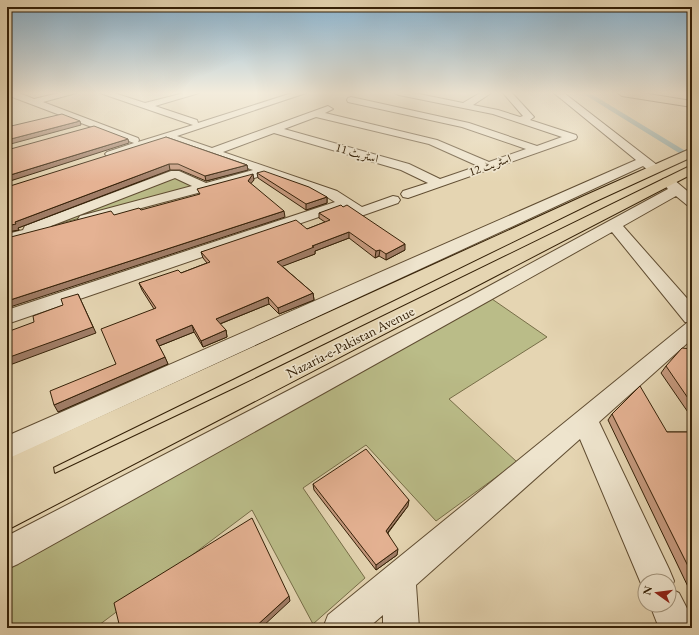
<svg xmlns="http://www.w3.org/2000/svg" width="699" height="635" font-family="'EB Garamond',Amiri,serif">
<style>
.green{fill:#babc88;stroke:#776e48}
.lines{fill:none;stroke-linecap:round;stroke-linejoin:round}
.canal{fill:#99b6b5;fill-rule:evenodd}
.minor-casing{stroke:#604d32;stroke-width:2}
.major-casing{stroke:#342007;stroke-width:2}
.minor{fill:#eee4cd;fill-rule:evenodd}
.major{fill:#e5d5b2;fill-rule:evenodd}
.wall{fill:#c5997e;stroke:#342007}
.shaded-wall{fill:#a07d67;stroke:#342007}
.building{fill:#e5b293;stroke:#342007}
.labels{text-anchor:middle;stroke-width:3.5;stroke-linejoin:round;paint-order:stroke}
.far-street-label{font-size:12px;fill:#342007;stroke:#eee4cd}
.street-label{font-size:14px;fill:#342007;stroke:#eee4cd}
</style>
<rect width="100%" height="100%" fill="#e5d5b2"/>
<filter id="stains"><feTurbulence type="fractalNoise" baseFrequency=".005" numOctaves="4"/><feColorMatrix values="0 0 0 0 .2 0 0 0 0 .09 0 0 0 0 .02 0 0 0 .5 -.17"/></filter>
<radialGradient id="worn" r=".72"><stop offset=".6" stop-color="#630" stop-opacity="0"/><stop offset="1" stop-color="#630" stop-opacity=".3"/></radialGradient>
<path class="green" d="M172,176L196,187L39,229Z
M492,299L547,337L449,399L517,462L436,521L366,445L303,488L365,578L313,624L252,510L95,628H7V565Z"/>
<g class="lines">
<path class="canal" d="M582,93H590L692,155V161Z"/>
<defs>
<path id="minor" d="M7,93H19L34,99L59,93H76L43,102L138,138L139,140L138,142L193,125L100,93H114L145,103L184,93H199L155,106L197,120L198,123L292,93H306L177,136L212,148L328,106L333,109L325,113L437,140L489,162L526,149L462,127L348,102L347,100L348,98L351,97L469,123L537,146L562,137L493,114L399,95L395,93H414L463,103L480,93H491L473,105L498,110L520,117L523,116L503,93H512L534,117L530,120L576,135L577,137L576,139L408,198L403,197L401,194L403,191L428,183L401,170L274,133L223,152L337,191L362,207L393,196L398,197L400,200L398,203L361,216L356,215L345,208L7,324V310L335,202L327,197L265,175L85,223L80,222L78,219L80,216L192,186L175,178L51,226L55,230L52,233L7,244V234L23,230L25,226L171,171H179L206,183L253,170L166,140L115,156H107L105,154L107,152L134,143L7,95ZM316,117L429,144L478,166L440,179L409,164L284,129Z
M554,93H564L657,165L659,168L657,171H649L643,166L7,460V436L636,160Z
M668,178L673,179L692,195V206L687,205L676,196L623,226L692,304V339L599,422L669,569L674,581L671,589L679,593L692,618V628H659L650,605H669V581H645V593L580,439L416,585L419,628H383V615L368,628H323L328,615L688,322H685L612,232L18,564L7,569V536L467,298L668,189L662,182L663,179Z"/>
<path id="major" d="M618,93H642L692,101V107L622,96Z
M692,148V157L594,202L53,467L54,473L55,474L234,389L692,165V174L7,530V459L584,196Z"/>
</defs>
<use href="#minor" class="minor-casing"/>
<use href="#major" class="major-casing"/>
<use href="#minor" class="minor"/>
<use href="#major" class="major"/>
</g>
<path class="wall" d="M166,137L247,165L248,170L206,181L180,170H170L18,228L19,230L7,232Z
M257,173L327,197V203L306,210L258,178Z
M319,213L405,250L386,260L379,256L375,258L349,238L315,251V254L282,266L313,293L314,300L279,314L269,304L220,324L226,330L227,337L203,347L194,332L159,346L168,364L58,412L116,364L154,309L142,290L139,283L181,273L207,263L203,258L201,252L307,229L325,222L319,218Z
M692,349V418L661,373L666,366Z
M612,414L667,432H692V595L608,420Z
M313,484L408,506L388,533L397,555L376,570L314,490Z"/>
<path class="shaded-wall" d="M80,121L81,125L7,145V140Z
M128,139L129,143L7,182V176Z
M169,164L170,170L18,228L19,230L7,232V226L15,222Z
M247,165L248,170L206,181L205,176Z
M253,174L254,180L248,187V181Z
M327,197V203L306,210V204Z
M284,211L285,217L7,308V301Z
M349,232V238L315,251V254L278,268L277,262L312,246Z
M405,244V250L386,260V254Z
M380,250L379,256L375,258L376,251Z
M313,293L314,300L279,314L278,308Z
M78,294L96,333L7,366V358Z
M268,297L269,304L217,325L216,319Z
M192,325L194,332L159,346L156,340Z
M226,330L227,337L203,347L201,341Z
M165,357L168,364L58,412L54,405Z
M409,500L408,506L385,536L386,531Z
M398,549L397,555L376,570V565Z
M289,596L290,601L261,628H254Z"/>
<path class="building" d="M62,114L80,121L7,140V127Z
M94,126L128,139L7,176V150Z
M166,137L247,165L205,176L178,164H169L15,222L16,224L7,226V187Z
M264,171L309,187L327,197L306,204L257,173Z
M253,174L248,181L284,211L7,301V238L111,211L114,215L139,208L141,210L200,194L197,189Z
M341,205L343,207L347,205L405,244L386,254L380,250L376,251L349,232L312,246L314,247L277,262L313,293L278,308L268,297L216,319L226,330L201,341L192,325L156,340L165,357L54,405L50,391L116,364L101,329L156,308L139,283L178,270L181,273L210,262L201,252L296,220L307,229L330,220L319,213Z
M78,294L93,327L7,358V332L34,322L33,316L63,305L61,299Z
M682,348L692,349V404L666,366Z
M640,386L667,432H692V574L612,414Z
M366,449L409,500L386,531L398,549L376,565L313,484Z
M252,518L289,596L254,628H120L114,603Z"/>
<linearGradient id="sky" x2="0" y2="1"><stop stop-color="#88b5d4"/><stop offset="0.51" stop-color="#f3ecdc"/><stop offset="1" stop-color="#f3ecdc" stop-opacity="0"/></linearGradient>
<rect width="699" height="182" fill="url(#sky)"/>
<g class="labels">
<g class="far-street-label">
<text transform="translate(357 153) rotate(16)" y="4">اسٹریٹ 11</text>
<text transform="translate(490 165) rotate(-19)" y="4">اسٹریٹ 12</text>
</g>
<g class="street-label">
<text transform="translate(350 342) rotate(-27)" y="5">Nazaria-e-Pakistan Avenue</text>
</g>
</g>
<rect width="699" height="635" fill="none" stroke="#e5d5b2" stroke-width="24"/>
<rect x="8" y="8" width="683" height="619" fill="none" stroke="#342007" stroke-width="2"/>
<rect x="12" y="12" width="675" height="611" fill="none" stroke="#342007"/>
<g transform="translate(657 593) rotate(284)"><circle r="19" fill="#eee4cd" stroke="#a4967e"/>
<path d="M0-3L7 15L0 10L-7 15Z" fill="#8f2418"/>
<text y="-6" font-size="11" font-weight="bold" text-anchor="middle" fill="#342007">N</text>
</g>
<rect width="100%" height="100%" filter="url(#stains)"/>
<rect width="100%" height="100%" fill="url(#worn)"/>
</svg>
